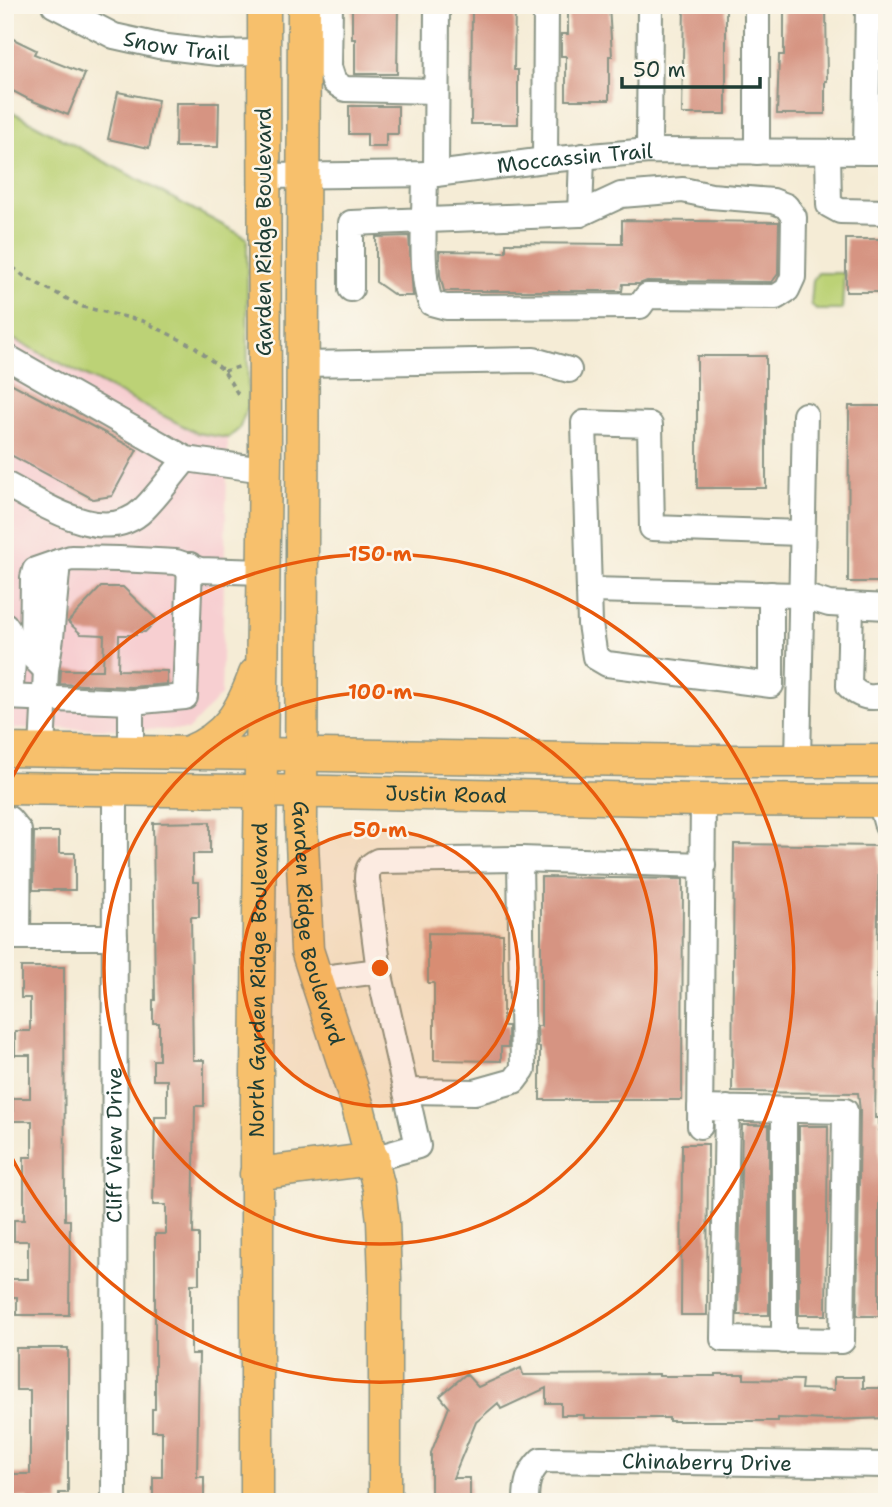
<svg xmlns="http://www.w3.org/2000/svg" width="892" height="1507" font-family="'Shantell Sans',sans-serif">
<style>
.built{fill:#f7cfd1}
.green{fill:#bcd276;stroke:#6e8855;stroke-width:2}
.building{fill:#d69482}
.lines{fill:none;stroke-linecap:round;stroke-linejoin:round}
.minor-casing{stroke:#8a9485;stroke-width:28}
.major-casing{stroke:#8a9485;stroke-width:35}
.path{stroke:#8a9485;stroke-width:3.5;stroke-dasharray:5 5;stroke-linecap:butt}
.minor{stroke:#fff;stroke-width:24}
.major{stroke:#f7c06c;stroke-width:32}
.ring{fill:none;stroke:#e8590c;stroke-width:3.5}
.labels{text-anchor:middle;stroke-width:5;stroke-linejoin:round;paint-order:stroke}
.street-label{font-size:21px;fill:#1f3d34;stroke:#fbf7ec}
.centre{fill:#e8590c;stroke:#fbf7ec;stroke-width:3.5}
.ring-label{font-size:21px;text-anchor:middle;font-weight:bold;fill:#e8590c;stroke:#fbf7ec;stroke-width:5;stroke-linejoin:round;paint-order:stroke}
</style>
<rect width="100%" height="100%" fill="#fbf7ec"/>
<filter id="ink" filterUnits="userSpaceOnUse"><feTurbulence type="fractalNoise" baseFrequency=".0143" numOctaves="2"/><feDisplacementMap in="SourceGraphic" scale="14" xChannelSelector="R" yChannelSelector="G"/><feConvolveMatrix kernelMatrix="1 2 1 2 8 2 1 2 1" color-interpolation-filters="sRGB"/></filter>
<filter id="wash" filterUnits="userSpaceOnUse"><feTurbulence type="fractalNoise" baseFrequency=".00686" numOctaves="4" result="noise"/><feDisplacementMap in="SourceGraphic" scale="28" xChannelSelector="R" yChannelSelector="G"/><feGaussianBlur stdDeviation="1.57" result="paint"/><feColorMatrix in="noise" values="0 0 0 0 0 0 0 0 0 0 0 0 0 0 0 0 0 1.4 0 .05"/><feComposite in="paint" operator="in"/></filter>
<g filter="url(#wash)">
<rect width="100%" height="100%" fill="#f5ecd6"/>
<path class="built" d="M5,335L197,433L228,438L221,695L188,730L5,728Z"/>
<path class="green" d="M5,108L247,238L248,406L239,429L228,438L197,433L5,335Z
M818,273H844L842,310H816L811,304L813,280Z"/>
<g id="blocks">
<path class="building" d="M352,5H398L397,74H355V39H352Z
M472,5H515L514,70H518V124H471Z
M568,5H609L612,56H609V100H566V56H561V34H568Z
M684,5H726V114H682Z
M784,5H826L827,81H825V114H777L779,55H784Z
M5,35L36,50L34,54L85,74L68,115L28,99L5,87Z
M118,92L158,100L149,148L108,139Z
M176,103H219L218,147H175Z
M349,106H398V134H386V147H367V134H349Z
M622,220L779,222L778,274L772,282L647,281L639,284H623L622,291H444L440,275L439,251L506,252V243L622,244Z
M409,236L413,296H396L376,282V237Z
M846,239H887V292H846Z
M697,356H766V488H697Z
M5,380L137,450L112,496L93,499L5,452Z
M849,406H887V582H848Z
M101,587H123L157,620L145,632H136V635H119L118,670L167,671V684L131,687L60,684L61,670H103L104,635L81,634L68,622Z
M210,822V854H193V882H199V917H191L193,1060H204V1106H195L193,1234H199V1284H191V1354H199L197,1477H204V1502H153V1477H162V1431H152V1409H155V1234H166V1205H153L155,1117H167V1080H153V1060H159V1023H153V1000H155L153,823Z
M34,832H59V853H75V890H33Z
M734,844L879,846L875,1118H879V1316H857L860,1111L858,1093L732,1092Z
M541,877L683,879L682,1100H540V1047H538L537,1026H541Z
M428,933L503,934V1026H508V1047H501V1061L434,1060V983H428Z
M21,967H64L65,1220H70L69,1315H17V1297H5V1279H28V1241H14V1220H24V1157H32V1121H13V1098H30V1055H15V1031H30V998H21Z
M742,1125H769V1315H738Z
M799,1126H828L826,1315H799Z
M682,1144H708L707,1315H681Z
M16,1348H68V1493H59V1502H27V1498H13V1474H30V1390H16Z
M521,1368L523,1375L659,1374V1376H715V1374H744V1379L802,1380L801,1389L834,1390V1377H863V1388H887V1418L829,1420L778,1418V1421H669V1418H584V1415H561V1403H546V1388L501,1409L498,1403L476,1422L453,1478H470V1502H431V1453L449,1407L440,1396L466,1374L478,1387Z"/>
</g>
</g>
<g filter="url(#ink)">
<use href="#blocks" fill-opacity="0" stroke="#8a9485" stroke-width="2"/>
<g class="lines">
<defs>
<g id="minor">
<path id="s1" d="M54,5L114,36L159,46L218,53L264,52"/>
<path d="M330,5L329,67L334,82L345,89L436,91"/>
<path d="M757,5V152"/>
<path d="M649,151L650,5"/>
<path d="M828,152L829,205L840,211L887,212"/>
<path d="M866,152L868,5"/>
<path d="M545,160L546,5"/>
<path d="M436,174L437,5"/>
<path id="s2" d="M264,176L436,174L545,160L649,151L887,152"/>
<path d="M580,214L582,156"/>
<path d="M351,289V223L580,214L621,195L683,190L711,196L773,201L786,206L794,217L793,277L787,290L776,297L647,296L640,306L446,307L431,303C419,277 425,207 425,174"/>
<path d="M5,356L186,459L264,470"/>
<path d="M303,364L534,360L569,370"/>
<path d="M5,484C44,504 105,548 144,509C159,494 172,475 186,459"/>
<path d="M589,590L800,595L829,604L887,607"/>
<path d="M771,594V685L607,664L595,657L590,624L584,423L650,425L652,528L802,533"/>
<path d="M851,605L849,686C861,698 872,700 887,694"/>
<path d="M5,625C19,641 11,676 10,697"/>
<path d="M46,670L32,656L33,578L35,570L58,562"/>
<path d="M5,697L131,702"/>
<path d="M42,750L46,670L51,638L58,562L71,558L119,559L176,562L200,570L263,572"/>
<path d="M131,751V702L185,697L190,565"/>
<path d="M798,761L805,415"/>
<path d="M880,801L887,826"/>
<path d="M5,819H9L19,831L18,937"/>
<path d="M5,937H115"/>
<path d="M315,979L379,971"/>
<path d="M406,1091L475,1092L514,1081L523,1069L520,859"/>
<path d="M700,1108C749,1109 797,1110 845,1111L842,1341L723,1339L727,1108"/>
<path d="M784,1110V1341"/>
<path d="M700,1126L703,800"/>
<path d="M373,1159L418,1146L379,971L367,879C367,869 369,865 378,861L520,859L703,865"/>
<path id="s3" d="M114,1502L115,790"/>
<path id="s4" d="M526,1502C526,1484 528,1473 541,1460L887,1465"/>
</g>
<g id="major">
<path id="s5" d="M304,5L301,821L307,950L358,1107L379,1188L383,1221L385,1279V1502"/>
<path d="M5,750L698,761H887"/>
<path d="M189,752C228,736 241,712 255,674"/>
<path id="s6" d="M5,788L329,792L697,800L887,801"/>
<path d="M256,1174L373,1159"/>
<path id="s7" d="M257,1502V1072L265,458L264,5"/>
</g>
</defs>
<use href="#minor" class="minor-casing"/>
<use href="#major" class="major-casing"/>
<path class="path" d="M5,261L25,277L83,307L143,321L195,347L224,371L239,396
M224,371L242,366"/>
<use href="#minor" class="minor"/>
<use href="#major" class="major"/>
</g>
</g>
<circle cx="380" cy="968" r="138" fill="#e8590c" fill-opacity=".12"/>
<g class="ring">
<circle cx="380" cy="968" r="138"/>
<circle cx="380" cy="968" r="276"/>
<path d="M6 790A414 414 0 1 1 6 1146"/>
</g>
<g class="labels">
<g class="street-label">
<text dy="7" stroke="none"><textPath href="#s1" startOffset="131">Snow Trail</textPath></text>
<text dy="7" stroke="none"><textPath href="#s2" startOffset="312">Moccassin Trail</textPath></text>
<text transform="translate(264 232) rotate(-90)" y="7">Garden Ridge Boulevard</text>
<text dy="7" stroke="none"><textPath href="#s6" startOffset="441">Justin Road</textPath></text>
<text dy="7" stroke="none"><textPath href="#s5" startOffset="920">Garden Ridge Boulevard</textPath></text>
<text dy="7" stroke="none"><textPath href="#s7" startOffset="522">North Garden Ridge Boulevard</textPath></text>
<text dy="7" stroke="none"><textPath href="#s3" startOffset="357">Cliff View Drive</textPath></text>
<text dy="7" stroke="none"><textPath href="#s4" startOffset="212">Chinaberry Drive</textPath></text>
</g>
</g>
<circle cx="380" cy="968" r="10" class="centre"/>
<g class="ring-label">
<text x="380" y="561">150 m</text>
<text x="380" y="699">100 m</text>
<text x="380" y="837">50 m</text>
</g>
<rect width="892" height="1507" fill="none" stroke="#fbf7ec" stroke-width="28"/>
<path d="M622 77v10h138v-10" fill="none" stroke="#1f3d34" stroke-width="3.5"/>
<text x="633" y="77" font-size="21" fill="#1f3d34" stroke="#fbf7ec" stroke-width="5" paint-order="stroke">50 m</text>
</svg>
